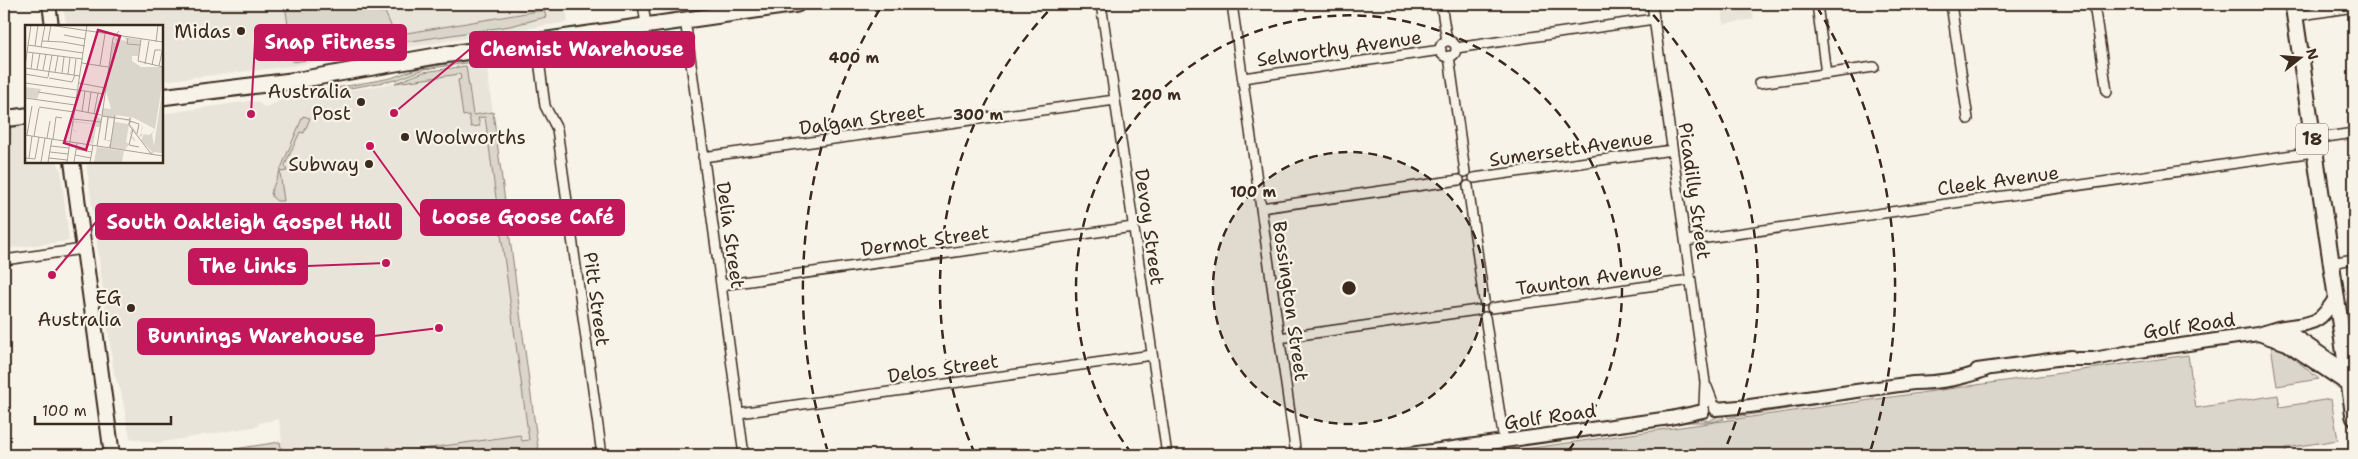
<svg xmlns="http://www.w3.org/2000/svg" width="2358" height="459" font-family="'Shantell Sans',sans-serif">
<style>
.built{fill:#e9e4d9}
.green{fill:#dbd6cb;stroke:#8b8074}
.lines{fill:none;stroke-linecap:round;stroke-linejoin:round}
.street-casing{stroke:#3b2a1e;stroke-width:12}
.secondary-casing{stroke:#3b2a1e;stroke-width:16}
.primary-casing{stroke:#3b2a1e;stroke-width:18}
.highway-casing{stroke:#3b2a1e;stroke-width:19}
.street{stroke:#f7f3e8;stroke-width:9}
.secondary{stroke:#f7f3e8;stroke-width:12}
.primary{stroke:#f7f3e8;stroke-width:14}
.highway{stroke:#f7f3e8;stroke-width:15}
.ring{fill:none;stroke:#3b2a1e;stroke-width:2.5;stroke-dasharray:9 6}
.poi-dot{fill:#3b2a1e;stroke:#f7f3e8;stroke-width:2}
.labels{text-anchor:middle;stroke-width:4.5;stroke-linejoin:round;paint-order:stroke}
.shield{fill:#f7f3e8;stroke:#73665b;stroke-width:1}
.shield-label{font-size:18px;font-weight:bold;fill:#3b2a1e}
.poi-label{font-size:19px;fill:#3b2a1e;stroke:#f7f3e8;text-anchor:end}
.street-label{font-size:19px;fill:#3b2a1e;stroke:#f7f3e8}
.inset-road{fill:none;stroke:#aca397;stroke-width:1}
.view{fill:#c2185b;fill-opacity:0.15;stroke:#c2185b;stroke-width:2.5}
.inset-edge{fill:none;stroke:#3b2a1e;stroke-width:2.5}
.centre{fill:#3b2a1e;stroke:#f7f3e8;stroke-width:2.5}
.ring-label{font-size:15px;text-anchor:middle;font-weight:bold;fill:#3b2a1e;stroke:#f7f3e8;stroke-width:4.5;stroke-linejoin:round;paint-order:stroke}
.leader{fill:none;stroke:#c2185b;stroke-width:2}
.callout-dot{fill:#c2185b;stroke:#f7f3e8;stroke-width:2}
.callout{fill:#c2185b;stroke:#c2185b;stroke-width:2}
.callout-label{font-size:20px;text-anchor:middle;font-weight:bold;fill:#fff}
</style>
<rect width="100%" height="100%" fill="#f7f3e8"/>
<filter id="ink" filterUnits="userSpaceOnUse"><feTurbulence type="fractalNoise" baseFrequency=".02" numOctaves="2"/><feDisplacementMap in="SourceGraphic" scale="10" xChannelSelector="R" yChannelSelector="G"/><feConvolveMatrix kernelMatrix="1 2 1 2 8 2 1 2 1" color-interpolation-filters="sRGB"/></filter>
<g filter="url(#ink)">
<path class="built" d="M62,4H565L568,22L292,66L161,81V26H67Z
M1721,4H1751L1754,19L1724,24Z
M486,62L537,439L434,455H282L280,442L282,441L279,419L258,423L259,426L156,443L130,438L121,391L114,374L86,161H161V114L250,101L258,102L265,108L283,99L326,94L390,84L424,72Z
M11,124L26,129V161H57L61,171L69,241L4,249V125Z"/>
<path class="green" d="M285,4H364L379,12H385L395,35L544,10L546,17L510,26L386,45L383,30L312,38L314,55L306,60L293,62Z
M476,59L477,61L474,62L425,69L396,80L322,93L325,90L391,78L416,69Z
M466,66L473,115L493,112L539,455H381L387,454V447L402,452L520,435L522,441L529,440L485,117L478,118L480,126L471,127L469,115L463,116L458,80L461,79L460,74L395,83L424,72Z
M303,116L310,118L304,133L300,132L285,165L287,171L280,172L284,201H277L272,197L271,192Z
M2271,345L2286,352L2319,379L2277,386Z
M2188,355L2196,408L2278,395L2280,407L2331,399L2338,440L2286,448V455H1483Z
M1907,389V391L1728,418L1726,414Z
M1720,415H1722L1724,419L1711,422H1689L1457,455H1436L1692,417L1709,421Z
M280,442L282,455H221L228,450Z"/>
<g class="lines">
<defs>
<path id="street" d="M643,4L646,25
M1101,4L1167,455
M1232,4L1296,455
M1441,4L1447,41
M1652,4L1705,382L1704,406
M1817,4L1826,74
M1951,4L1968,119
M2094,4L2107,92
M2295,16L2354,7
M685,19L744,455
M549,40L539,60L545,106L557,129L602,455
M1440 49a8 8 0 1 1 16 0a8 8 0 1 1-16 0Z
M1456,48L1654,19
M1449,56L1465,172
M1243,78L1441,50
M1759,83L1874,67
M2312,139L2354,133
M703,157L1115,100
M1474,178L1672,150
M1468,186L1484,301
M1261,208L1459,180
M1686,241L2314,152
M4,260L83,249
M2330,263L2354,259
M721,285L1133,227
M1492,308L1691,280
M1485,317L1504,441
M1279,338L1477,310
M1707,387L1714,405
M739,413L1152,355"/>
<path id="secondary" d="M49,4L52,26
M2278,328C2312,322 2317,328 2336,297
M2258,334L2287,344L2354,389
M2064,359H2094L2125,353L2258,334L2278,328L2289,332L2352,375
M1977,370L2071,357
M1716,409L1750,406L1913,383C1938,383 1962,379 1985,370
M1403,455L1670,418L1703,411"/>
<path id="primary" d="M72,161L112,455"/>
<path id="highway" d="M2293,4L2354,417
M161,97L299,80L436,56L797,4
M4,119L26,116"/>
</defs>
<use href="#street" class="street-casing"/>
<use href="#secondary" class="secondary-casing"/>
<use href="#primary" class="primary-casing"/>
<use href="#highway" class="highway-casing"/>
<use href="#street" class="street"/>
<use href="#secondary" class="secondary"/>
<use href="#primary" class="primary"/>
<use href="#highway" class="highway"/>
</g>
</g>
<circle cx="1349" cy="288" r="136" fill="#3b2a1e" fill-opacity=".12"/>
<g class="ring">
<circle cx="1349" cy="288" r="136"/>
<path d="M1132 454A273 273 0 1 1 1566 454"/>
<path d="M975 454A409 409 0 0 1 1055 4M1643 4A409 409 0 0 1 1723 454"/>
<path d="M828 452A546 546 0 0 1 881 7M1817 7A546 546 0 0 1 1870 452"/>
</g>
<g class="poi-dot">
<circle cx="241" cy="31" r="5"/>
<circle cx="361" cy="102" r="5"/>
<circle cx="405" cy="137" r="5"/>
<circle cx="369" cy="164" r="5"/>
<circle cx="131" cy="308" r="5"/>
</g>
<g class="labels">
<rect class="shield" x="2296" y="123.5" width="32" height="31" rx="4"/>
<g class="shield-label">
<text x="2312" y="145">18</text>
</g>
<g class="poi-label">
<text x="231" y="38">Midas</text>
<text x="351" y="98">Australia<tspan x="351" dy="22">Post</tspan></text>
<text x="415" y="144" text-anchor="start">Woolworths</text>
<text x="359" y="171">Subway</text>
<text x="121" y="304">EG<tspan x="121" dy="22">Australia</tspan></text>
</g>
<g class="street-label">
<text transform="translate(1339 48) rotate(-8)" y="7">Selworthy Avenue</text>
<text transform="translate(862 119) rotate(-8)" y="7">Dalgan Street</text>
<text transform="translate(1571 148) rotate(-8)" y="7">Sumersett Avenue</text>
<text transform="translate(1998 180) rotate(-8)" y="7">Cleek Avenue</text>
<text transform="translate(1695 191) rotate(82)" y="7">Picadilly Street</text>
<text transform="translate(1150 227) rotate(82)" y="7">Devoy Street</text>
<text transform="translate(731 235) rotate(82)" y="7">Delia Street</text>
<text transform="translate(925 240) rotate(-8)" y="7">Dermot Street</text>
<text transform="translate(1589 278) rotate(-8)" y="7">Taunton Avenue</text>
<text transform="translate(597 299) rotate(82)" y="7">Pitt Street</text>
<text transform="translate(1291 301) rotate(82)" y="7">Bossington Street</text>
<text transform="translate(2189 325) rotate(-8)" y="7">Golf Road</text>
<text transform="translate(943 368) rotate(-8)" y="7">Delos Street</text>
<text transform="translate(1550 416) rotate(-8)" y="7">Golf Road</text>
</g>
</g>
<g transform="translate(25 25)">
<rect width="138" height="138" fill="#f7f3e8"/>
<path d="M88,11L91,14L93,12H97H94L96,15L102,16L99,12L116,15L113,31H107V36L116,42H137V61L130,104L107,92L105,96L104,92L90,90L89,94L84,93L80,115H86L89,95L90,94L94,93L99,94H90V97L103,99L104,96L99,95H104L105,96H108L105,99L112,108L114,100L111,98L114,100V104L113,105V108L112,109L115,111L117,102L118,100L116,109L124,110L130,105L127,109L129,121L137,67V128L129,127L128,129H127L122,128L127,127L116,115L119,109L115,112L108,105L105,111L108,112L110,115H111L110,116L105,112V107L107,104L104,100L101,117L107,121L104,119L100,125L83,122L86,117L77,114H80L83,92H77L75,108V102H71L68,120L64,116L67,99L49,97L48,104L53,108L48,105V96L71,99L66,96L71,97L73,91L76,94L77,83L86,84L80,62L88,17L91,18ZM0,62L16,64L12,74L0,72ZM72,122L99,126L97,137H69Z" fill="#dbd6cb"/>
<path class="inset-road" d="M24,0L138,17M39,10L60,14M103,13L102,19L115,20M116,14L113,36L138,42M17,16L38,17M23,17L26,0M38,17L60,21M131,17L133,0M3,20L58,28M10,21L13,0M16,22L20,0M2,27L58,34M57,38L83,42M120,39L124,16M75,40L80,9M127,40L130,25H136M0,41L6,0M134,41L138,22M0,43L55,51M6,44L8,28M12,44L15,28M18,45L21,29M30,47L33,31M37,48L39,32M0,49L23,53M43,49L45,33M49,50L51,34M23,52L27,30M24,53L47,57L50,50M0,58L22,61M54,58L80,63M22,61L52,65M53,65L79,69M13,67L52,73M0,73L50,80M14,82L49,87M50,85L76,90M57,87L60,66M63,88L66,67M69,89L73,68M77,91L88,13L94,6M77,91L105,95M105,93L104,100L127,130M48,94L76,97M105,96L114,99L112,109M108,104L104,120L114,122M0,110L138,131M2,110L7,81M9,111L14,83M22,113L25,96M28,114L31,92L37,93M80,115L83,92M26,121L44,123M72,121L77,91M85,123L90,90M51,124L67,127M25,127L43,129M50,130L66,133M0,133L10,134L14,112M4,133L7,111M24,133L42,135M16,137L20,113M23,137L27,114M42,137L62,0M49,137L52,118M65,137L68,120"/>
<path class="view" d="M73,5L95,11L61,125L39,118Z"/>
<rect width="138" height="138" class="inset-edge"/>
</g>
<circle cx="1349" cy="288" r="8" class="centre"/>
<g class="ring-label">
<text x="854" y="63">400 m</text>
<text x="1156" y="100">200 m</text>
<text x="978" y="120">300 m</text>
<text x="1253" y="197">100 m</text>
</g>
<path class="leader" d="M251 114L255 42M394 113L470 49M370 146L421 217M52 275L96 222M386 263L307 266M439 328L374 336"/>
<g class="callout-dot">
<circle cx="251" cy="114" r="5"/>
<circle cx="394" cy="113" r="5"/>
<circle cx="370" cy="146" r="5"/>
<circle cx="52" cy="275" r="5"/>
<circle cx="386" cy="263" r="5"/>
<circle cx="439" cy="328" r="5"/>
</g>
<g class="callout">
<rect x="255" y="25" width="151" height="35" rx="5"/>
<rect x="470" y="32" width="224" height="35" rx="5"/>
<rect x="421" y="200" width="203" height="35" rx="5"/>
<rect x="96" y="204" width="305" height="35" rx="5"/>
<rect x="189" y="249" width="118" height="35" rx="5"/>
<rect x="138" y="319" width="236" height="35" rx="5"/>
</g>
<g class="callout-label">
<text x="330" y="49">Snap Fitness</text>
<text x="582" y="56">Chemist Warehouse</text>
<text x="523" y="224">Loose Goose Café</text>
<text x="249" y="229">South Oakleigh Gospel Hall</text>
<text x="248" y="273">The Links</text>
<text x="256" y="343">Bunnings Warehouse</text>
</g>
<rect width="2358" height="459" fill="none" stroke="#f7f3e8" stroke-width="20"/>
<rect x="10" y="10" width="2338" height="439" fill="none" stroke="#3b2a1e" stroke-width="2" filter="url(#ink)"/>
<g transform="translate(2300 58) rotate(73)" stroke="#f7f3e8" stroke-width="4" paint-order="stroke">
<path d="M0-4L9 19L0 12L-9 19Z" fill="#3b2a1e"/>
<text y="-8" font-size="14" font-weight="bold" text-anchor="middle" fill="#3b2a1e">N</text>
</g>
<path d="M35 416v8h136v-8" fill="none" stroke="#3b2a1e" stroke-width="2.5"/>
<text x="42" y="416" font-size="15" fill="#3b2a1e" stroke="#f7f3e8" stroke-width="4" paint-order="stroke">100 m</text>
</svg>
